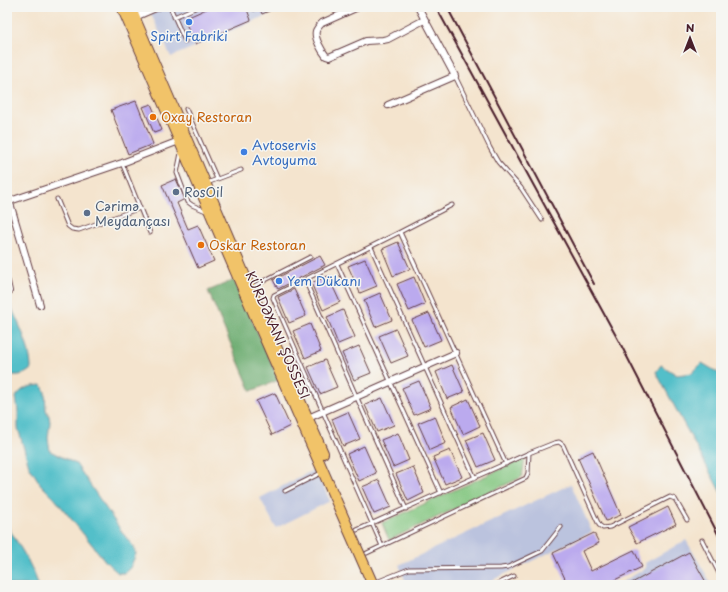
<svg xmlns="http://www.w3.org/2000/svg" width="728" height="592" font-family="'Playpen Sans',sans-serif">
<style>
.industrial{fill:#bbc3de}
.green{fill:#83c680;stroke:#667256}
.forest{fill:#6aab6e;stroke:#5a654c}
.water{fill:#52bfc9;stroke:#4e6f7a}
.building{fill:#bae}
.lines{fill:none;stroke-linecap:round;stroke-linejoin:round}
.lane-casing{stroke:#643d43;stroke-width:5}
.street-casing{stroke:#643d43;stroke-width:8}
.primary-casing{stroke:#643d43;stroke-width:12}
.lane{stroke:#fff;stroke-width:3}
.street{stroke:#fff;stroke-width:6}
.primary{stroke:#f1c369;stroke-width:10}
.rail{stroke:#4a1f2b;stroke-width:2}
.shop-dot{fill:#3f7fe0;stroke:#f6f6f2;stroke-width:1.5}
.food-dot{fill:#e8710a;stroke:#f6f6f2;stroke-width:1.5}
.service-dot{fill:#5c6f8a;stroke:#f6f6f2;stroke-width:1.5}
.labels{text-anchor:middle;stroke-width:3;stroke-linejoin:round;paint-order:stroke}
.shop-label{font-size:13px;fill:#366cbe;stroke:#f6f6f2;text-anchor:start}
.food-label{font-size:13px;fill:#c56008;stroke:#f6f6f2;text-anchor:start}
.service-label{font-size:13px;fill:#4e5e75;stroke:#f6f6f2;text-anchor:start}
.street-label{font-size:13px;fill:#4a1f2b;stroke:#f6f6f2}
</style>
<rect width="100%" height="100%" fill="#f6f6f2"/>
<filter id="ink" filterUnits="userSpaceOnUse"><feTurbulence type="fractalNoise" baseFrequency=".025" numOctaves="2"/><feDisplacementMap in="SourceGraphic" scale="8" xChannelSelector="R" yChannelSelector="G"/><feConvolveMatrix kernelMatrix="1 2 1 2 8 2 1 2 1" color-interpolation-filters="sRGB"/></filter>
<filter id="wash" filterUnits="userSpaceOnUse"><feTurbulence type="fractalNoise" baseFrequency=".012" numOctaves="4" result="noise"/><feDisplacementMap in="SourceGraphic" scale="16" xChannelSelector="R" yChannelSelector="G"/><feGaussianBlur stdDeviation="0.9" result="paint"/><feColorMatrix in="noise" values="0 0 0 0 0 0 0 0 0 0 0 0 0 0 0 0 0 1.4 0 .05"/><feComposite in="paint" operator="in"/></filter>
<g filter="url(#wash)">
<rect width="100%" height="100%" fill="#f4e4ce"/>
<path class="industrial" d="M167,7H285L171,57L151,14Z
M315,469L330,501L276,528L260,498Z
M571,484L592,532L482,585H407L399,565Z
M686,540L712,585H617L646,568L645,563Z"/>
<path class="green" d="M525,458L522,477L389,540L382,523Z"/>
<path class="forest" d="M234,280L279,380L251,391L208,291Z"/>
<path class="water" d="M7,298C16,318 31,346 31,369C23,376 17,376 7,374Z
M702,363L717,372L721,377V493L656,372L661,365L677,375L692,373Z
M42,385L45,392L46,410L49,416L50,422L48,438L50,451L76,464L122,532L133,546L136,554L130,568L124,573H118L106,562L55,499L41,485L29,466L18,428V412L16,397C22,387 31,386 42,385Z
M7,525C16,541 34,567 38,585H7Z"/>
<g id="blocks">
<path class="building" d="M211,7H246L251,20L195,44L184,19Z
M259,7H279L262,14Z
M136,101L153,144L128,154L111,110Z
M151,104L162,130L154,133L143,107Z
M176,179L185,199L177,203L188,229L198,225L214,261L198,268L162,185Z
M398,242L410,269L393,276L382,249Z
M320,256L325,265L278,289L273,280Z
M365,259L377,286L360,293L348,266Z
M328,276L340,302L323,310L311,283Z
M414,277L425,304L409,311L397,284Z
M294,289L306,316L289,323L278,297Z
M380,293L392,320L375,327L364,300Z
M343,310L355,337L338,344L327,317Z
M429,313L441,340L424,347L412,320Z
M310,324L321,351L305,358L293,331Z
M396,329L408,356L391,363L379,336Z
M359,346L371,373L354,380L342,353Z
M325,360L337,387L320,394L308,367Z
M452,365L464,392L447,399L436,372Z
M419,381L431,408L414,415L402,388Z
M275,393L290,426L272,435L256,401Z
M382,398L394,425L377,432L365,405Z
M468,399L480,426L463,434L451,407Z
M348,412L360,439L343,446L332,419Z
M435,416L446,443L430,450L418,423Z
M398,433L409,460L393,467L381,440Z
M483,433L495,460L478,467L466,440Z
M364,446L376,473L359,481L347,454Z
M450,450L462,477L445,484L433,457Z
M593,451L621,515L606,521L578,458Z
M413,467L424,493L408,501L396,474Z
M379,480L391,507L374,514L362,487Z
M668,507L676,524L637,543L628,527Z
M594,533L599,543L582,551L591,571L634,550L642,567L604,585H568L553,553Z
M689,552L707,584L705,585H628Z"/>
</g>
</g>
<g filter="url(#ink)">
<use href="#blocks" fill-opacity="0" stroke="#643d43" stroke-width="1"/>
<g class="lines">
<defs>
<path id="lane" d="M170,7L185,41
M253,7L254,9
M714,7L721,10
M174,17L197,7
M455,76L490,148L498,162L521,188L542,220
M186,109L217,179
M181,153L177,173L188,202L192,205L206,211
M122,163L150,233
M207,183L241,170
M57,199L68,226L72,229L79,230L140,208
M400,232L506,464
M371,247L475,478
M337,264L441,493
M305,280L406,509
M252,287L310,257
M285,491L321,473
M357,530L529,453L554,443L559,442L563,445L599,525L603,528L610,527L670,497L675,499L687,520
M702,540L721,577
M382,546L273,298L274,295L400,232L452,205
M367,553L526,478L528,473L529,453
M379,581L409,569L501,568L508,567L542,551L561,527
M495,585L514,576"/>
<path id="street" d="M358,7L322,23C320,25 317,28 316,31C314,38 322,51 326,56L329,57L366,41L383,40L388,39L424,20
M135,17L158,7
M388,105L455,76L418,7
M7,193L40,305
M7,202L122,163L179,141
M7,282L9,291
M306,419L456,353"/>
<path id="primary" d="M122,7L244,291L373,585
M130,7L250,288L323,453"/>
</defs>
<use href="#lane" class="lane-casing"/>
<use href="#street" class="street-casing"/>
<use href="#primary" class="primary-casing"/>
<use href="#lane" class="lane"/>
<use href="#street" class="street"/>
<use href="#primary" class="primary"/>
<path class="rail" d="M436,7L621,345L721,540
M447,7L594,284"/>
</g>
</g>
<g class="shop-dot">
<circle cx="189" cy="22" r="4"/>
<circle cx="244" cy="152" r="4"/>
<circle cx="279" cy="281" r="4"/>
</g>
<g class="food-dot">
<circle cx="153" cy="117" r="4"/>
<circle cx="201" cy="245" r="4"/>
</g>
<g class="service-dot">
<circle cx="176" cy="192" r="4"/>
<circle cx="87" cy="213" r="4"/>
</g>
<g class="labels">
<g class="shop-label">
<text x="189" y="41" text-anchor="middle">Spirt Fabriki</text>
<text x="252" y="150">Avtoservis<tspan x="252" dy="15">Avtoyuma</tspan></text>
<text x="287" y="286">Yem Dükanı</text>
</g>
<g class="food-label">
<text x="161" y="122">Oxay Restoran</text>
<text x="209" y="250">Oskar Restoran</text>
</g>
<g class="service-label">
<text x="184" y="197">RosOil</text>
<text x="95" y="211">Cərimə<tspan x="95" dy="15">Meydançası</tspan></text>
</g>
<g class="street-label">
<text transform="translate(278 335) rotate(66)" y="5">KÜRDƏXANI ŞOSSESI</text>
</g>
</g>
<rect width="728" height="592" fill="none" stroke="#f6f6f2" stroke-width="24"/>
<g transform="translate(690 38)" stroke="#f6f6f2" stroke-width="3" paint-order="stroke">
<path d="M0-3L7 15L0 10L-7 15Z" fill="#4a1f2b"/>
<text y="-6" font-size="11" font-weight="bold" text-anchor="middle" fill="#4a1f2b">N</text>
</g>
</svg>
